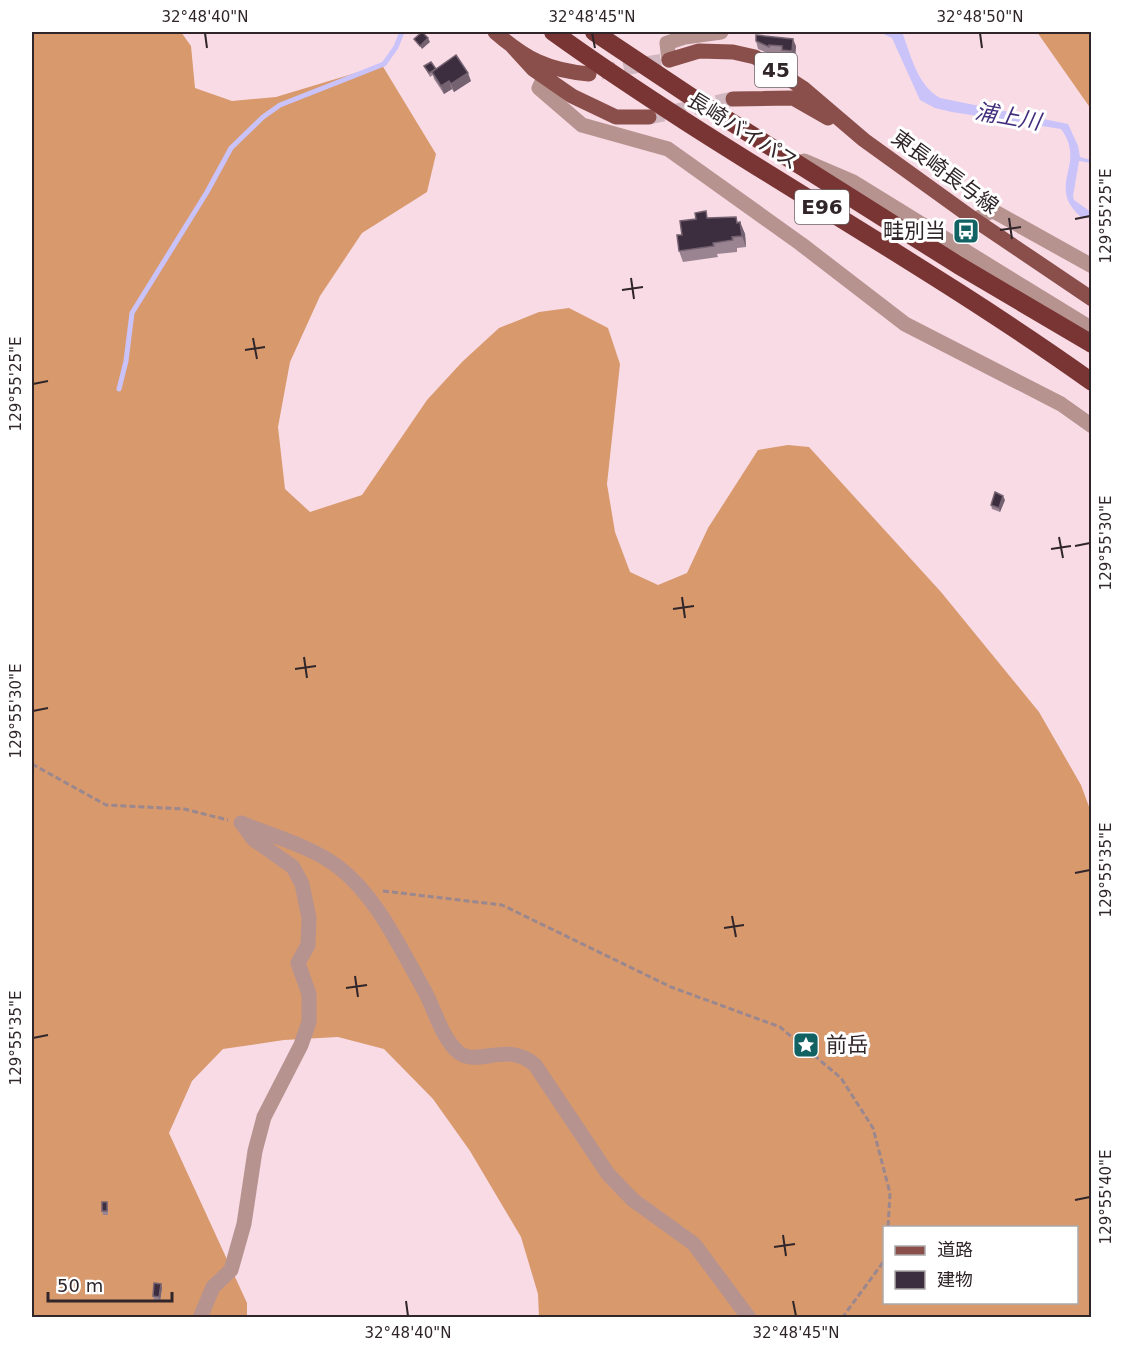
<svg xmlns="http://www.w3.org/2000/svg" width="1123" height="1349" font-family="'DejaVu Sans','Noto Sans JP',sans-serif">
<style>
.forest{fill:#d8996d;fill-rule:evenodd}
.water{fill:#c9c3fa}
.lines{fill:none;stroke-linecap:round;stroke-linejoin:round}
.stream{stroke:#c9c3fa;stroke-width:5}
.major-tunnel{stroke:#d1b7c0;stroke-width:15;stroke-dasharray:15 8;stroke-linecap:butt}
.path{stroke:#9b878e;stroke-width:3;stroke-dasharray:6 3;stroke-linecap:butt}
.minor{stroke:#b79390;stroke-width:15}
.major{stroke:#8b4f4b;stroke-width:15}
.highway{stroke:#793533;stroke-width:18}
.wall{fill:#9a8492}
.shaded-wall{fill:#756271}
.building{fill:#3c2e3f;stroke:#756271;stroke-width:1.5}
.ticks{fill:none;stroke:#30262a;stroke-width:2}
.labels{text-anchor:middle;stroke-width:6;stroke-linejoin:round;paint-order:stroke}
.shield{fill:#fff;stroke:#6e676a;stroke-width:1.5}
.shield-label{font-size:20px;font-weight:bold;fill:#30262a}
.street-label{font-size:21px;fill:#30262a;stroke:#fff}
.poi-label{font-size:21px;fill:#30262a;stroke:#fff;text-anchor:end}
.water-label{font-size:22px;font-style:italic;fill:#412d7b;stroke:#fff}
.neatline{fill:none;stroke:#30262a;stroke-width:2}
.ticks-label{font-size:15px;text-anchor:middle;fill:#30262a}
</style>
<rect width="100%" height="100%" fill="#f9dbe6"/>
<path class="forest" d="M32,32H181L191,46L195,88L232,101L276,97L382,65L436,154L427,192L362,233L320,296L290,362L278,427L285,489L310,512L362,495L427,400L462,362L499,328L539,312L569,308L608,328L620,364L607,484L615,532L630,572L658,585L687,573L708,528L758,450L788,445L809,447L941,592L1039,712L1081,785L1091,812V1317H539L538,1294L521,1237L470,1151L433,1099L384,1049L338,1037L284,1040L223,1049L192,1081L169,1133L247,1303V1317H32ZM884,1228H1076V1302H884Z
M1037,32H1091V109Z"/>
<path class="water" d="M879,32H902C911,55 917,85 940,98L1068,124L1078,146L1080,157L1091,160V163L1079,161L1073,196L1074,200L1091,212V218H1082C1044,186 1088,165 1061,129L952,112L935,108L920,100L892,38Z"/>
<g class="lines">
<path class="stream" d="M119,389L126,361L132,313L207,192L231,148L263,117L280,105L384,64L396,47L402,32"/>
<path class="major-tunnel" d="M601,72L669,60
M649,117L733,99"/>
<path class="path" d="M32,764L106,805L184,809L228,820
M383,891L502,905L671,987L780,1027L841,1078L873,1128L890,1193L888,1228
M842,1318L884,1261"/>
<path class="minor" d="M669,60L667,43L685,37L721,32
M544,78L539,88L582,125L668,149L801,244L905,324L1061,404L1092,426
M804,161L853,182L1092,329
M975,220L991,211L997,213L1092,266
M241,823C272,836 310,846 337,866C376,895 399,946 423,988C434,1007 441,1037 458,1052C478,1068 507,1040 535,1065L608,1174L633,1200L694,1244L749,1318
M200,1318L213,1287L231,1270L244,1224L255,1151L264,1117L301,1045L309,1022V994L298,963L308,945L309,918L302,884L293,867L253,839L243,825"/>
<path class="major" d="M495,32C526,59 547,70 589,74
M512,46L533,69L572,96L616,117H649
M669,60L699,51L733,52L755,57L803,88L864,140L975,220L1092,299
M733,99L793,98L828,118"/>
<path class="highway" d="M553,32C727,157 917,257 1092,382
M594,32L693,98L958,265L1092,344"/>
</g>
<path class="wall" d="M730,32H777L731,34Z
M756,41L796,46L795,58L785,57L784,54L772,53V55L758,49Z
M424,66L436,69L471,81L454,92L452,89L444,94L434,79L433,75L430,77Z
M708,218L740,222L745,234L746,247L737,248V252L717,254L718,257L683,262L679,251L682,235L696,219Z
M1005,500L1000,512L992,509L991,505Z
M107,1202L108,1206V1215H103L102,1211Z
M161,1284L162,1288L160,1301L154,1300L153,1296Z"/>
<path class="shaded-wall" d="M428,38L430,42L422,49L420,46Z
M793,39L796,46L795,58L792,51Z
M468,73L471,81L454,92L451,84Z
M449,81L452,89L444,94L441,86Z
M740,222L745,234L746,247L742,236Z
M1003,496L1005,500L1000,512L999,508Z
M161,1284L162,1288L160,1301L159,1297Z"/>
<path class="building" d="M422,32L428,38L420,46L414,39Z
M756,35L793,39L792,51L782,50V46L769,45V47L756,41Z
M456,55L468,73L451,84L449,81L441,86L432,72Z
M431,62L436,69L429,73L424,66Z
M706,211L707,218L736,217L737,223L740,222L742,236L732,237L733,240L713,243L714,246L679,251L677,235H682L680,221L696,219L695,213Z
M995,492L1003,496L999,508L991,505Z
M102,1202H107V1211H102Z
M154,1283L161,1284L159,1297L153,1296Z"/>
<path class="ticks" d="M205,33L207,48M592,33L595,48M980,33L982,48M1009,218L1012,239M1075,219L1090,216M1000,230L1021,227M631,278L634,299M622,290L643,287M253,338L257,359M245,350L265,347M33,384L48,381M1059,537L1063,558M1075,546L1090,543M1051,549L1071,546M682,597L685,618M673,609L694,606M304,657L307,678M295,669L316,666M33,711L48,708M1075,873L1090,870M732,916L736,937M724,928L744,925M355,976L358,997M346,988L367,985M33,1038L48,1035M1075,1200L1090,1197M783,1235L786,1256M774,1247L795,1244M406,1301L408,1316M793,1301L796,1316"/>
<defs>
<symbol id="bus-square" viewBox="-11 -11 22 22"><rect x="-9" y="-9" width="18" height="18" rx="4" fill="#126264" stroke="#fff"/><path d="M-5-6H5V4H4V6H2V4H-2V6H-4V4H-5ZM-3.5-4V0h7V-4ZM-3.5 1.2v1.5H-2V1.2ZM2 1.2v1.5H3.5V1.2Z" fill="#fff"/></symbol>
<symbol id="sight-square" viewBox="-11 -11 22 22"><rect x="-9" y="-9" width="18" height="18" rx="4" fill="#126264" stroke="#fff"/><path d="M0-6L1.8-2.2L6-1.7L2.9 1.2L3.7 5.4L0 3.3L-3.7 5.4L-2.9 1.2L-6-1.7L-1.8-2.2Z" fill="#fff"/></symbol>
</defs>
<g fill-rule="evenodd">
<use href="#bus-square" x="951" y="216" width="30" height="30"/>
<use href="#sight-square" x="791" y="1030" width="30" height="30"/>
</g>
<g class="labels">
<g class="shield">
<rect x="755" y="53" width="42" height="34" rx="4.5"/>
<rect x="795" y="190" width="54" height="34" rx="4.5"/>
</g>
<g class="shield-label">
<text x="776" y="77">45</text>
<text x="822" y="214">E96</text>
</g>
<g class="street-label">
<text transform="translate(743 131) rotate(32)" y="7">長崎バイパス</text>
<text transform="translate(945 172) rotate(36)" y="7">東長崎長与線</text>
</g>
<g class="poi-label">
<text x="946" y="238">畦別当</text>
<text x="826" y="1052" text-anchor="start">前岳</text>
</g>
<g class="water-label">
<text transform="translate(1008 116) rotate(10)" y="8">浦上川</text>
</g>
</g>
<rect width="1123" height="1349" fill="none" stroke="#ffffff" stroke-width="66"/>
<rect x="883" y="1226" width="195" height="78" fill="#ffffff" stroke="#aca8aa" stroke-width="1.5"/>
<rect x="895" y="1246" width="30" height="9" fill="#8b4f4b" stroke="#aca8aa" stroke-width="1.5"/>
<text x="937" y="1256" font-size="18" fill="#30262a">道路</text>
<rect x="895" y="1271" width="30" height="18" fill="#3c2e3f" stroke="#aca8aa" stroke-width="1.5"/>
<text x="937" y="1286" font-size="18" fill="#30262a">建物</text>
<path d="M48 1292v9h124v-9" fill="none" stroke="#30262a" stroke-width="3"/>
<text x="57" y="1292" font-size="18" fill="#30262a" stroke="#ffffff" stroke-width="4.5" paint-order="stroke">50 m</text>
<rect x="33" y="33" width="1057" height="1283" class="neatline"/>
<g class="ticks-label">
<text x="205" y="22">32°48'40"N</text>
<text x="592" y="22">32°48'45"N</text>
<text x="980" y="22">32°48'50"N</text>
<text transform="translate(1106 216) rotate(-90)" y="5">129°55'25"E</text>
<text transform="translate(16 384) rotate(-90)" y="5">129°55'25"E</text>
<text transform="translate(1106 543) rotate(-90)" y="5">129°55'30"E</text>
<text transform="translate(16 711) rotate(-90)" y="5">129°55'30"E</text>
<text transform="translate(1106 870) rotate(-90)" y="5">129°55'35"E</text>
<text transform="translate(16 1038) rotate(-90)" y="5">129°55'35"E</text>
<text transform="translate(1106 1197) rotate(-90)" y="5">129°55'40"E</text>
<text x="408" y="1338">32°48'40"N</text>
<text x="796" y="1338">32°48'45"N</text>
</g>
</svg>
